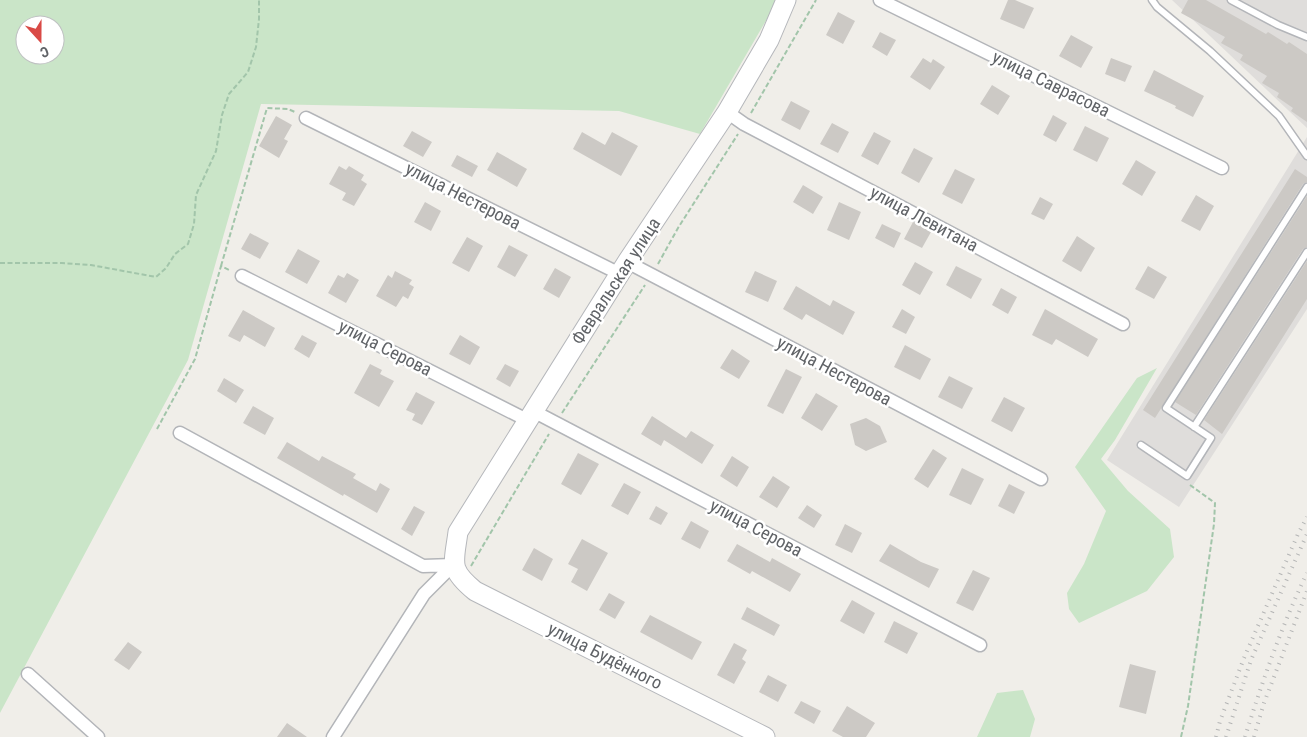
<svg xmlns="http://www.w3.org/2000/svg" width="1307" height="737" font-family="'Roboto Condensed',sans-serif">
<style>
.industrial{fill:#dfdddb}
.green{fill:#cae5c8;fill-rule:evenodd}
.building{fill:#ccc9c5}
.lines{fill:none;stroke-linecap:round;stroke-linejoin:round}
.lane-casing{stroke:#b3b5b9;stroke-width:9}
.street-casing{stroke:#b3b5b9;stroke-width:15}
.secondary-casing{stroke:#b5b7bb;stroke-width:21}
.path{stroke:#a2c5aa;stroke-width:2;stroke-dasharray:5 2.5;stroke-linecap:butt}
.lane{stroke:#fff;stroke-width:6}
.street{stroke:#fff;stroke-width:12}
.secondary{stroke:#fff;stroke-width:19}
.rail{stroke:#b4b5b5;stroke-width:4;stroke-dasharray:1 6;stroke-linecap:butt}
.labels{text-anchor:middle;stroke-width:5;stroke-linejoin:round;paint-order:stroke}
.street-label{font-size:18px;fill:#606367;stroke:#fff}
</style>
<rect width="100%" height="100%" fill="#f0eee9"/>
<path class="industrial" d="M1172,0H1307V128Z
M1307,137V309L1179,507L1107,460Z"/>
<path class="green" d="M0,0H778L700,134L619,111L261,104L188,360L0,713ZM25,25H55V55H25Z
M1157,368L1115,440L1101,459L1128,491L1170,529L1174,557L1147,591L1079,623L1069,609L1067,593L1084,564L1106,511L1075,467L1137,378Z
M1023,690L1035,719L1030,737H977L997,693Z"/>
<path class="building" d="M1008,0H1015L1034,8L1024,29L1000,19Z
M1188,0H1206L1266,34L1268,32L1287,44L1289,42L1307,54V122L1291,111L1293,108L1277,97L1279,93L1262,83L1267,76L1240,60L1243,55L1221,43L1225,37L1181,13Z
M838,12L855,21L843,44L826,35Z
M880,32L896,40L887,56L872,47Z
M1071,35L1093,47L1081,68L1059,56Z
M923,58L931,63L933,59L945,67L930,90L910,77Z
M1111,58L1132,66L1125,82L1105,74Z
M1154,70L1204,96L1193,117L1175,108L1176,106L1144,91Z
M992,85L1010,96L998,115L980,104Z
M791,101L810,111L800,130L781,120Z
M1053,115L1067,123L1056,142L1043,135Z
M276,116L292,125L284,139L288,141L279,158L259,146Z
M832,123L849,132L838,153L820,144Z
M1085,126L1109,138L1097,162L1073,150Z
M412,131L432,142L423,157L403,146Z
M582,132L605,145L612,132L638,146L621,176L573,149Z
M874,132L891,141L878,165L861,156Z
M914,148L933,158L919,183L901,173Z
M497,152L527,169L517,187L487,170Z
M457,155L478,166L472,177L451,166Z
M1136,160L1156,172L1142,196L1122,184Z
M339,166L346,170L349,166L364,175L361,180L367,184L354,206L342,200L346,193L329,184Z
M955,169L975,179L962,204L942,194Z
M1295,169L1307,177V182L1303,184L1155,418L1143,410Z
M803,185L823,197L813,214L793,202Z
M1196,195L1214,206L1200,231L1181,221Z
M1307,196V247L1303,249L1196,415L1175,402Z
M1040,197L1053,204L1044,220L1031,214Z
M425,202L441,211L431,231L414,222Z
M839,202L861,212L849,240L827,230Z
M913,222L931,232L922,248L904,239Z
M882,224L901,233L894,248L875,238Z
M250,233L269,243L260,259L241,249Z
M1077,236L1095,248L1081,272L1062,261Z
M467,237L483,246L469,272L452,263Z
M509,245L528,255L515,277L497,267Z
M298,249L320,261L307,284L285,272Z
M1307,261V299L1222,434L1204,420Z
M915,262L933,272L920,295L902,285Z
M956,266L982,279L971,299L946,285Z
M1148,266L1167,277L1154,299L1135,289Z
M555,268L571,277L559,298L543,289Z
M395,271L412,280L409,284L414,287L408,299L403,296L396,307L376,296L388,275L392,278Z
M755,271L777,281L768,302L745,292Z
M347,273L359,280L346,303L328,293L338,275L344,278Z
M796,286L830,306L833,300L855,312L843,335L806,314L802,320L783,309Z
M1001,288L1017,297L1008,314L992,305Z
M902,309L915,317L906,334L892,327Z
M1045,309L1098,339L1088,357L1056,339L1052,345L1032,335Z
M243,310L275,328L265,347L244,335L240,342L228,336Z
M302,335L317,343L309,358L294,349Z
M460,335L480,347L470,365L449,354Z
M905,345L931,359L920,380L894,367Z
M732,349L750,361L739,379L720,368Z
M370,364L382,370L380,374L394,381L379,407L354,393Z
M505,364L519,371L510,387L496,379Z
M786,369L802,377L783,414L767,406Z
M949,376L973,388L962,409L938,397Z
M224,378L244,390L236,403L217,391Z
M416,392L435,402L422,425L412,420L415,414L406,410Z
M816,393L838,406L822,431L801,418Z
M1004,397L1025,408L1012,432L991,421Z
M253,406L274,418L265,435L243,423Z
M652,416L686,438L691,431L714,445L702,464L664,440L661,446L641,434Z
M866,418L880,426L887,442L866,451L855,445L850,424Z
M287,442L319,461L322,456L356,474L353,478L376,491L380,483L390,489L377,513L344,494L343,496L277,458Z
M933,449L947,458L928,488L914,479Z
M578,453L599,464L581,495L561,484Z
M732,456L749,467L737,487L720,476Z
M962,468L984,479L971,505L949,495Z
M773,476L790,487L777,508L759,497Z
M624,483L641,492L628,515L611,506Z
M1009,484L1025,492L1014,514L998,506Z
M807,505L822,515L814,528L798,518Z
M414,506L425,512L412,536L401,529Z
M656,506L668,513L661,525L649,519Z
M691,521L709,531L700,549L681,539Z
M845,524L862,533L852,553L835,545Z
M582,539L608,553L587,591L571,582L578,569L568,564Z
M737,544L770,562L772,558L801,574L790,592L752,571L750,574L727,561Z
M890,544L921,562L939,569L929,588L879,561Z
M534,548L553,559L542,581L522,570Z
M973,570L990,578L973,611L956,603Z
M609,593L625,602L615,619L599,610Z
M852,600L875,613L864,634L840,621Z
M747,607L780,625L774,636L741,619Z
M650,615L702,642L692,660L640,632Z
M894,621L918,633L907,654L884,642Z
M128,642L142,652L129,670L114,660Z
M734,643L747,650L742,659L746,662L734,684L717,675Z
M1130,664L1156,671L1146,714L1119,707Z
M768,675L787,685L778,702L759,692Z
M801,701L821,711L814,724L794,713Z
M847,706L875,723L866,737H843L832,731Z
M287,723L307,737H277Z"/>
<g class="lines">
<defs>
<path id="lane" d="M1152,0L1157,7L1210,51L1279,116L1307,156
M1231,0L1278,25L1307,37
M1194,427L1307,252
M1141,445L1187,476L1211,438L1166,408L1307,187"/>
<path id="street" d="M880,0L1222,168
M727,112L744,124L1123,324
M306,118L620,274
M627,262L1041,479
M242,276L527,420
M533,411L980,645
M180,433L423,566L453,565
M28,674L98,737
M333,737L424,594L453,565"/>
<path id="secondary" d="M765,737L475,591C448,569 454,563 458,532L627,262L727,112L769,40L786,0"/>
</defs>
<use href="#lane" class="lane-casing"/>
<use href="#street" class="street-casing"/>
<use href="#secondary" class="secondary-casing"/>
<path class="path" d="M751,113L816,0
M0,263H62L91,265L156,277L166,268L175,254L188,244L194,224L196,195L216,151L222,115L229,94L248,72L256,47L259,19V0
M658,264L678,228L738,134
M221,266L267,108L288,109L295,112
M562,413L645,285
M157,429L195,359L221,266L231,271
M471,566L549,434
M1181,737L1188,706L1214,524L1215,503L1190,485"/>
<use href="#lane" class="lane"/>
<use href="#street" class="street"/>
<use href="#secondary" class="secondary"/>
<path class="rail" d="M1216,737L1220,721L1244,658L1298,534L1307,517
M1226,737L1251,660L1307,534
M1245,737C1262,682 1282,625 1307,573
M1254,737L1264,703L1307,591"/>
</g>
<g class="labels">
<g class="street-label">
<text transform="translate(1051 84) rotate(26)" y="6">улица Саврасова</text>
<text transform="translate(463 196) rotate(27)" y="6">улица Нестерова</text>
<text transform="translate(924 219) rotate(28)" y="6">улица Левитана</text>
<text transform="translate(616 281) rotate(-57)" y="6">Февральская улица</text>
<text transform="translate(385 348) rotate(27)" y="6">улица Серова</text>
<text transform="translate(834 371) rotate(28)" y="6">улица Нестерова</text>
<text transform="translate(756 528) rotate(28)" y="6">улица Серова</text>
<text transform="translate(605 656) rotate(27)" y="6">улица Будённого</text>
</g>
</g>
<g transform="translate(40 40) rotate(159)"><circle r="24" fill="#ffffff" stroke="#bfc1c2"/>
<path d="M0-4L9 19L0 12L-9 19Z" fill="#d94a46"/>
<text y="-8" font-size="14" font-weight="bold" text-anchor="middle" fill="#606367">С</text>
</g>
</svg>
